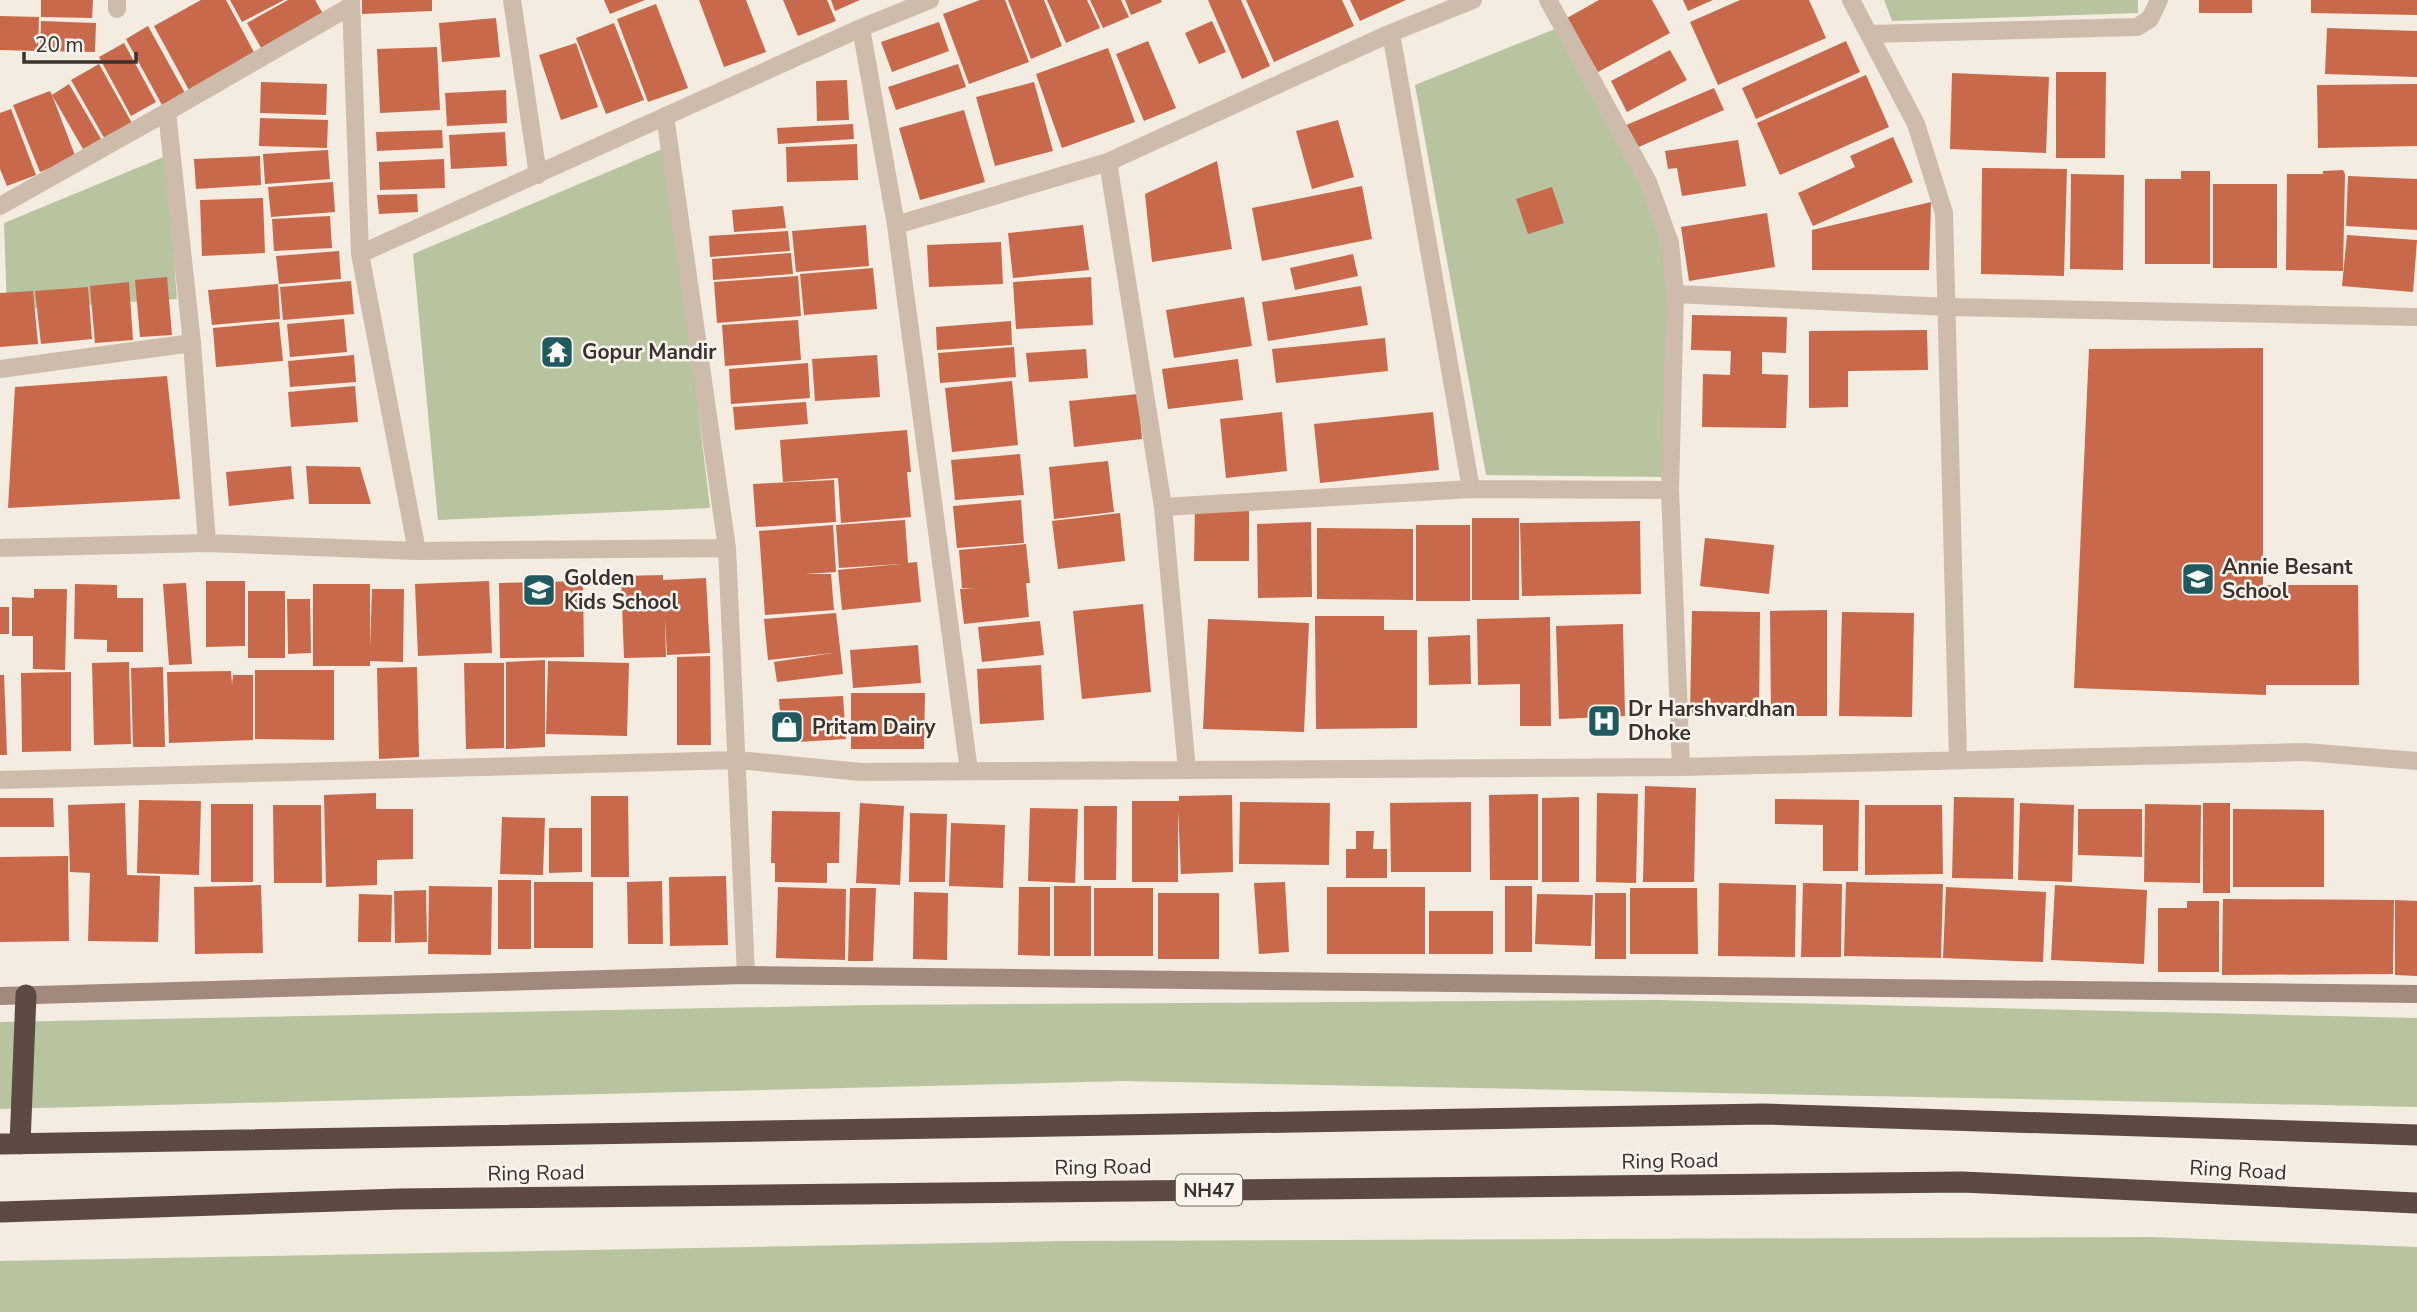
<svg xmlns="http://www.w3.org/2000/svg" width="2417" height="1312" font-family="'Nunito Sans',sans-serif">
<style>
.green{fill:#b8c4a0}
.building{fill:#c8694b}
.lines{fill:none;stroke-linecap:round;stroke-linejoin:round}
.street{stroke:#cdbbac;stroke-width:18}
.secondary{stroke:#a18a7d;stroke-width:18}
.highway{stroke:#5c4a42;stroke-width:21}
.labels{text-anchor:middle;stroke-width:5;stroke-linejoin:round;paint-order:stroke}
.shield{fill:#fbf5ee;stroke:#756b66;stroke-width:2}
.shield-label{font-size:19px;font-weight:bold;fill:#3b302b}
.poi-label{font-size:21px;font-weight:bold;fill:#3b302b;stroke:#fbf5ee;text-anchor:start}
.street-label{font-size:21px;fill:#3b302b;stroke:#fbf5ee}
</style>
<rect width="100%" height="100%" fill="#f4ebe1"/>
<path class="green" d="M1884,0H2138V13L1892,21Z
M1560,27L1643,177L1670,279L1662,477L1486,475L1415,85Z
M667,147L710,508L438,520L413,254Z
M166,156L177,299L7,310L4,223Z
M1657,1000L2417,1018V1107L1124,1081L0,1109V1022L871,1005Z
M2151,1237L2417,1247V1312H0V1261L1067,1241Z"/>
<path class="building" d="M41,0H93L92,18L41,17Z
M201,0H226L256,56L190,92L154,26Z
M230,0H284L242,22Z
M288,0H315L326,19L264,53L247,23Z
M362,0H432V11L362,14Z
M604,0H645L610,14Z
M699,0H746L766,52L724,67Z
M783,0H827L836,21L798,36Z
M831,0H860L835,11Z
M980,0H1005L1029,62L969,84L943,14Z
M1008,0H1044L1062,46L1031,59Z
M1047,0H1087L1100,28L1066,43Z
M1090,0H1121L1129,17L1103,28Z
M1125,0H1161L1162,2L1131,15Z
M1208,0H1241L1270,66L1242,79Z
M1246,0H1342L1354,26L1274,62Z
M1350,0H1406L1360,21Z
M1599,0H1652L1670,33L1598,72L1567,18Z
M1683,0H1713L1688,11Z
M1740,0H1809L1826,38L1718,85L1690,22Z
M2199,0H2252V13H2199Z
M2311,0H2417V15L2311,13Z
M656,4L688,88L648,102L617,19Z
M0,16L39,17L38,51L0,50Z
M496,18L500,57L442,62L439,23Z
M41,21L96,23L95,52L40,51Z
M1212,21L1226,52L1199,64L1185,33Z
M939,22L949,51L892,72L881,42Z
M614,23L644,100L606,114L576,38Z
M148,26L185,93L162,105L126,39Z
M2327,28L2417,31V77L2325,74Z
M1148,41L1176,108L1144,121L1116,54Z
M1846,41L1860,72L1756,119L1742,88Z
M124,43L156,102L131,116L99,57Z
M576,43L598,107L561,120L539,55Z
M437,47L440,110L380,113L377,49Z
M1108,48L1135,122L1062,148L1036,74Z
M1670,50L1687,80L1627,112L1611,81Z
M99,64L133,125L106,141L71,80Z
M958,64L966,87L896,110L888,87Z
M2056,72H2106L2105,158H2056Z
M1952,73L2049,77L2046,153L1950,149Z
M1866,75L1889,127L1780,175L1757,123Z
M847,80L849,120L817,121L816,81Z
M261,82L327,84L326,115L260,113Z
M1034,82L1053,151L995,166L976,97Z
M69,84L101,139L83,149L52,95L76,158L40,172L13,105L50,91L52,95Z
M2417,84V146L2318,148L2317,85Z
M1714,88L1724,110L1634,149L1624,126Z
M506,90L507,123L447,126L445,93Z
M11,109L36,175L7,186L0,169V113Z
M964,110L985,182L920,200L899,128Z
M260,118L328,120L327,148L259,146Z
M1338,120L1354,177L1312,189L1296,131Z
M853,124L854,139L778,144L777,128Z
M442,130L443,148L377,151L376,132Z
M505,132L507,166L451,169L449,135Z
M1893,137L1913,182L1813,226L1798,193L1855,167L1850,156Z
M1738,140L1746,186L1682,196L1677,168L1668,169L1665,151Z
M857,144L858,180L787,182L786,147Z
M328,150L330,179L265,184L263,154Z
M260,156L261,185L196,189L194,159Z
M444,159L445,188L380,190L379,162Z
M1217,161L1232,249L1152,262L1145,194Z
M1982,168L2067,169L2064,276L1981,274Z
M2343,170L2345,174L2343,271L2286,270L2287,174H2323V171Z
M2181,171H2210V264H2145V179H2181Z
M2071,174L2124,175L2123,270L2070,269Z
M2348,176L2417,179V230L2346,226Z
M333,182L335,212L271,217L268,187Z
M2213,184H2277V268H2213Z
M1362,186L1372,239L1262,261L1252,208Z
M1552,187L1564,223L1528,234L1516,199Z
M417,194L418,212L379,214L377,195Z
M263,198L265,253L202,256L200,200Z
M1931,202L1929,270H1812V230Z
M783,206L786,228L734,232L732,210Z
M1767,213L1775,267L1689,281L1681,227Z
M330,216L332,248L274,251L272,219Z
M866,225L869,266L796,272L792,231Z
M1083,225L1089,270L1013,278L1008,233Z
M788,231L790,251L710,257L709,236Z
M2347,235L2417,240L2413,292L2342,286Z
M1001,242L1003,284L929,287L927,245Z
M339,251L341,279L279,284L276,256Z
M791,253L793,274L713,280L712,259Z
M1353,254L1358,276L1295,290L1290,268Z
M873,268L877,309L804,315L800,274Z
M798,276L801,316L717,323L714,282Z
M167,277L172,335L140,337L135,280Z
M1091,277L1093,325L1016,329L1013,282Z
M351,281L354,314L283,320L280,287Z
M129,282L133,340L95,343L90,286Z
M278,284L280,319L212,325L208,290Z
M1361,286L1368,325L1268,341L1262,302Z
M88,287L92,339L41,344L35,291Z
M33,291L38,344L0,347V293Z
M1244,297L1252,346L1174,358L1166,310Z
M1692,315L1787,317L1786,353L1762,352V374L1788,375L1786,428L1702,427L1703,374L1730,375L1731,351L1691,350Z
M344,319L347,352L290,357L287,324Z
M798,320L801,360L725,366L722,325Z
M1011,321L1012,345L937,350L936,327Z
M279,322L283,361L216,367L213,328Z
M1927,330L1928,370L1848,371V407L1809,408V331Z
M1385,338L1388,371L1276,383L1272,349Z
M1014,347L1016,377L940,383L938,353Z
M2263,348V585H2358L2359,685H2266V695L2074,688L2089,349Z
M1086,349L1088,378L1029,382L1026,353Z
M354,355L356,382L290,387L288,361Z
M877,355L880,397L815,401L812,359Z
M1238,359L1243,400L1168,409L1162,369Z
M808,363L810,398L731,404L729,369Z
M167,376L180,499L8,508L15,387Z
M1012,381L1018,445L952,452L945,388Z
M355,386L358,422L291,427L288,392Z
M1138,394L1142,439L1074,447L1069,401Z
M806,402L808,424L735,430L733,407Z
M1282,412L1287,471L1226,478L1220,419Z
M1433,412L1439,470L1320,483L1314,424Z
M907,430L911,472H907L911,517L841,523L838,478L783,482L780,440Z
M1020,454L1024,495L955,500L951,460Z
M1108,461L1114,512L1054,519L1049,467Z
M291,466L294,499L229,506L226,472Z
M306,466L360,467L371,504H309Z
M834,480L836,522L756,527L753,484Z
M1021,500L1024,543L957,548L953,506Z
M1195,509H1249V561H1194Z
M1120,513L1125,561L1058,569L1052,521Z
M1472,518H1519V600H1472Z
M905,520L908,563L917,562L921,602L842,610L838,570L901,564L839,568L836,525Z
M1640,521L1641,594L1522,596L1520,523Z
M1311,522L1312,597L1258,598L1257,524Z
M833,525L836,572L805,574H831L834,610L765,615L759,531Z
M1416,525H1470V601H1416Z
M1317,528L1413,529V600L1317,599Z
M1705,538L1774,545L1769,594L1700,586Z
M1026,544L1030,583H1026L1029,617L964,624L960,589L975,588H962L959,550Z
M663,575V580L706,578L710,653L667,655L665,617L666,657L624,658L621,576Z
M206,581H245V646L206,647Z
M489,581L492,653L418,656L415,584Z
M583,581L584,657L500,658L499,583Z
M186,583L192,664L169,665L163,584Z
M75,584L117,585V598H143V652H107V640L74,639Z
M313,584H370V649L372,589H404L403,662L370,661V666H313Z
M34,589H67L65,670L33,669V636H12V597L34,598Z
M248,591H285V658H248Z
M287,599H310L311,653L288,654Z
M1143,604L1151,692L1082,699L1073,611Z
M0,607H9V634H0Z
M1827,610V716H1771L1770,611Z
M1692,611L1760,612L1759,717L1690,716Z
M1842,612L1914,613L1912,717L1839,716Z
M836,613L843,674L777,682L774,662L833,653L768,660L764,619Z
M1315,616H1384V630H1417V728L1316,729Z
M1550,617L1551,726H1520V684L1478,685L1477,619Z
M1208,619L1309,623L1304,732L1203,729Z
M1040,621L1044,655L982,662L978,627Z
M1623,624L1625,716L1559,719L1556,626Z
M1470,635L1471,684L1429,685L1428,637Z
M918,645L921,683L853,688L850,650Z
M710,656L711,745H677V657Z
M545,660V747L506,749V662Z
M548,661L629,663L627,736L546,734Z
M129,662L131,744L94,745L92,663Z
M464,663H504V748L466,749Z
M1041,665L1044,720L980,724L977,669Z
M163,667L165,747H133L131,668Z
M417,667L419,757L379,759L377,668Z
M255,670H334V740L255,739Z
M231,671L232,685L233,675H253V740L169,743L167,672Z
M71,672V751L22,752L21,673Z
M0,675H4L7,755H0Z
M851,693H925L924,749H851Z
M843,696L846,739L782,743L779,699Z
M1645,786L1696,788L1694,882H1643Z
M376,793V809H413V859L377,860V885L326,887L324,795Z
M1597,793L1638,794L1636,883L1596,882Z
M1538,794V880H1490L1489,795Z
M1232,795L1233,872L1181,874L1178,810V882H1132V801H1179V796Z
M591,796H628L629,877H591Z
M1579,797V882H1542V798Z
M1954,797L2014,798L2013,879L1952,878Z
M0,798H53L54,827H0Z
M1775,799L1859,800L1858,871H1823V825L1775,824Z
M139,800L201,801L199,875L137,873Z
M1240,802L1330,803L1329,865L1239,864Z
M1471,802V872H1391L1390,803Z
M125,803L127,875L160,876L158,942L88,941L90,873L70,872L68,805Z
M860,803L904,806L900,885L856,883Z
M2020,803L2074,805L2072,882L2018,880Z
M2203,803H2230V893H2203Z
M211,804H253V882H211Z
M2145,804L2201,805L2200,883L2144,882Z
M273,805H321L322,883H274Z
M1865,805H1942L1943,874L1865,875Z
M1084,806H1117L1116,880H1084Z
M1030,808L1078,809L1075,883L1028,881Z
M2078,809H2142V857L2078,855Z
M2233,809L2324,810V887H2233Z
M772,811L840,812L839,863H827V883L775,882V863H771Z
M910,813L947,814L945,882H909Z
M502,817L545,818L543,875L500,874Z
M951,823L1005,825L1003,888L949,886Z
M549,828H582V872L549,873Z
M1356,831H1374L1373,849H1387V878H1346V849H1356Z
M68,856L69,941L0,942V857Z
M726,876L728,945L670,946L669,877Z
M498,880H531V949H498Z
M662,881L663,944H628L627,882Z
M534,882H593V948H534Z
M1285,882L1289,952L1259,954L1254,883Z
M1846,882L1943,884L1941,958L1844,956Z
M1719,883L1796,885L1795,957L1718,956Z
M1803,883L1842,884L1841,957H1801Z
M261,885L263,953L195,954L194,887Z
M2055,885L2147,890L2144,964L2051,960Z
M429,886L492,887L491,955L428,954Z
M1054,886H1091V956H1054Z
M1505,886H1532V952H1505Z
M778,887L846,889L845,960L776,958Z
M1019,887H1050V956L1018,955Z
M1327,887H1425V954H1327Z
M1946,887L2046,892L2043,962L1943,958Z
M850,888H876L873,961H848Z
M1094,888H1153V956H1094Z
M1630,888H1697L1698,954H1630Z
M426,890L427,942L395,943L394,891Z
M914,892L948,893L947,960L913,959Z
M1158,893H1219V959H1158Z
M1595,893H1626V959H1595Z
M359,894L392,895L391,942H358Z
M1537,894L1593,895L1591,946L1535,944Z
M2223,899L2394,900L2393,974L2222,975Z
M2395,900L2417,901V976L2395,975Z
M2187,901H2219V972H2158V908H2187Z
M1429,911H1493V954H1429Z"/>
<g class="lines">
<path class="street" d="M117,0V9
M351,0L360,254L417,551
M512,0L538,175
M1548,0L1648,182L1670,243L1675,294L1670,490L1681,767
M1851,0L1916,124L1944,213L1958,759
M861,28L896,225L969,771
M1391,33L1471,489
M1869,34L2137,27L2150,19L2159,0
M167,112L351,6
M665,116L727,548L746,975
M1108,162L1163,507L1187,770
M0,206L167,112L192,343L207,543
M896,225L1108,162L1391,33L1473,0
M360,254L861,28L930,0
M1675,294L1948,307L2417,317
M0,369L192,343
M1163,507L1471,489L1670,490
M0,548L207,543L417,551L727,548
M0,780L738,760L861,772L1681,767L2305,752L2417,761"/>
<path class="secondary" d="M0,996L746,975L2417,994"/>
<path class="highway" d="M0,1144L1764,1114L2417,1135
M20,1144L26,995
M0,1212L399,1199L1962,1182L2417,1203"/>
</g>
<defs>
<symbol id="temple-square" viewBox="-11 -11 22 22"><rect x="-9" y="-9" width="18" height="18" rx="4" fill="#1f5a5e" stroke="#fbf5ee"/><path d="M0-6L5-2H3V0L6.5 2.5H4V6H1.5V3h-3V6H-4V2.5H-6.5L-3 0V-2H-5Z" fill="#fff"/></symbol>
<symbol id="school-square" viewBox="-11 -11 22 22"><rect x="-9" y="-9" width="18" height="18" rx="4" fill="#1f5a5e" stroke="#fbf5ee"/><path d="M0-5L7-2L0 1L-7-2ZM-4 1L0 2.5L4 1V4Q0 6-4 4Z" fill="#fff"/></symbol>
<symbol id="hospital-square" viewBox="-11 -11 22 22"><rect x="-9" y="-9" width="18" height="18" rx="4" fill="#1f5a5e" stroke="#fbf5ee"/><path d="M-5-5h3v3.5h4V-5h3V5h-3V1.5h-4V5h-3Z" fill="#fff"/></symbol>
<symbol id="shop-square" viewBox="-11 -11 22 22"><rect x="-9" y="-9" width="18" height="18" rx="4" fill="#1f5a5e" stroke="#fbf5ee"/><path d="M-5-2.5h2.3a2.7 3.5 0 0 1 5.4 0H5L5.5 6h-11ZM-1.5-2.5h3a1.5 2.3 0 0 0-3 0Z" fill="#fff"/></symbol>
</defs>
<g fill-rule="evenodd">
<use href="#temple-square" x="538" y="333" width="38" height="38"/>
<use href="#school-square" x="2179" y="560" width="38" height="38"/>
<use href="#school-square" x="520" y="571" width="38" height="38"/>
<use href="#hospital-square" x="1585" y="702" width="38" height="38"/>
<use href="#shop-square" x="768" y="708" width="38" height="38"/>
</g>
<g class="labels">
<rect class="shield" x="1176" y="1174.5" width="66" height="31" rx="5"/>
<g class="shield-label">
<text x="1209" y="1197">NH47</text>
</g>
<g class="poi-label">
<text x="582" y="359">Gopur Mandir</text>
<text x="2222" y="574">Annie Besant<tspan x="2222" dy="24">School</tspan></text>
<text x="564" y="585">Golden<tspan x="564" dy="24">Kids School</tspan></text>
<text x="1628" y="716">Dr Harshvardhan<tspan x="1628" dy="24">Dhoke</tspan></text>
<text x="812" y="734">Pritam Dairy</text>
</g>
<g class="street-label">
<text transform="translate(1670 1161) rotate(-1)" y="7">Ring Road</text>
<text transform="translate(1103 1167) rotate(-1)" y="7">Ring Road</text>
<text transform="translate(2238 1170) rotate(3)" y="7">Ring Road</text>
<text transform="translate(536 1173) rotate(-1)" y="7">Ring Road</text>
</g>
</g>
<path d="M24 52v10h112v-10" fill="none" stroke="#3b302b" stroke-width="3.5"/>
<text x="35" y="52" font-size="21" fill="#3b302b" stroke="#fbf5ee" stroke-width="5" paint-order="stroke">20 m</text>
</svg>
